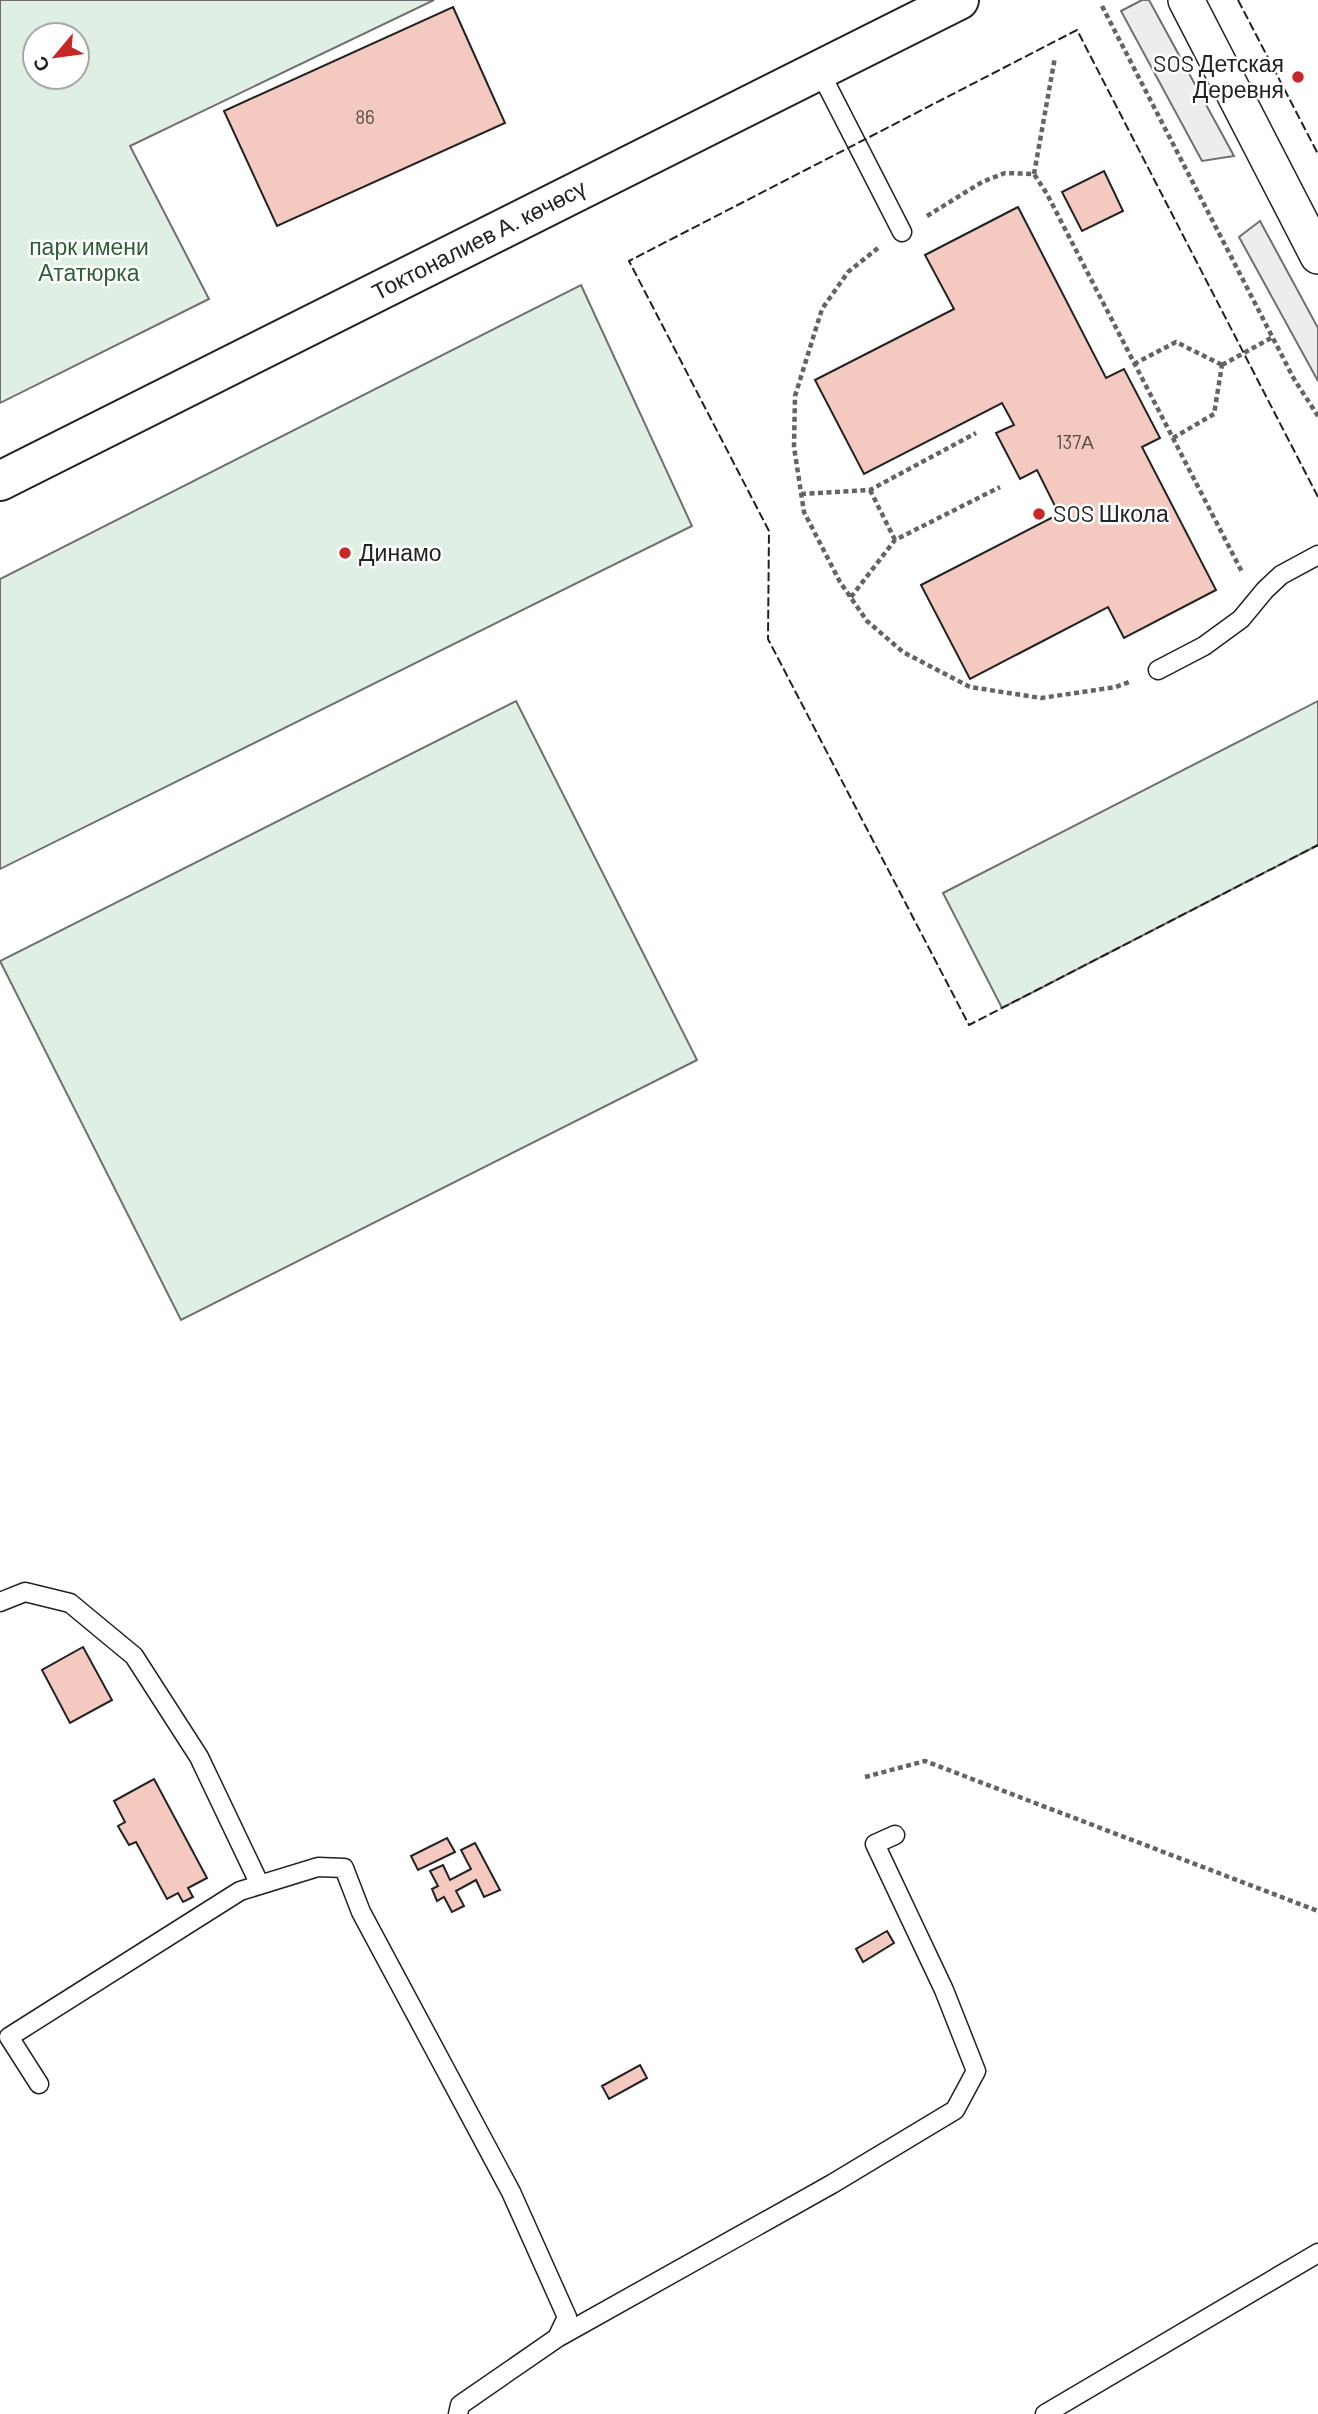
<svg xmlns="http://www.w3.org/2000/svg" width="1318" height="2414" font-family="Barlow,sans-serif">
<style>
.green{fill:#e0efe3;stroke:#6f6f6f;stroke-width:2;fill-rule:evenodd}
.parking{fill:#ededed;stroke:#6f6f6f;stroke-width:2}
.building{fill:#f3c9c0;stroke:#222;stroke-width:2}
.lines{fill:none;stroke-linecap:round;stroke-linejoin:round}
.lane-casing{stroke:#222;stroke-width:21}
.street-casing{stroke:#222;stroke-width:38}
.secondary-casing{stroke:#222;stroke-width:42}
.path{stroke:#646464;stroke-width:4.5;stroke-dasharray:5 3.5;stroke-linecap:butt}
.lane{stroke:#fff;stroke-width:18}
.street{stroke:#fff;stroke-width:35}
.secondary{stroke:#fff;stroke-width:38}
.fence{stroke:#222;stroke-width:2;stroke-dasharray:9 3.5;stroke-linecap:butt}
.poi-dot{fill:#c62828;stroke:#fff;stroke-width:2.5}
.labels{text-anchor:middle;stroke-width:5;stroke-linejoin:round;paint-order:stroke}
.number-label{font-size:19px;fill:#564c4a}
.poi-label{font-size:23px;fill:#222;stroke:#fff;text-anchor:start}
.street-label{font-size:23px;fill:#222;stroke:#fff}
.park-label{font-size:23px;fill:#2f5e38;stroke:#fff}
</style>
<rect width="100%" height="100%" fill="#fff"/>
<path class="green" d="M0,0H434L130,146L209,299L0,403ZM35,35H77V77H35Z
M581,285L692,526L0,869V579Z
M516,701L697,1060L181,1320L0,961Z
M1318,701V845L1002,1008L943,893Z"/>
<path class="parking" d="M1142,0H1149L1234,156L1202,161L1121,11Z
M1260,221L1318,328V381L1239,237Z"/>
<path class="building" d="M453,7L505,123L277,226L224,111Z
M1104,171L1123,211L1082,231L1062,192Z
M1018,207L1106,378L1124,369L1160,438L1142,447L1216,590L1124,638L1108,607L970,679L921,585L1059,514L1037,470L1020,479L996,433L1014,425L1002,403L864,474L815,380L954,309L925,255Z
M83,1647L112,1700L70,1723L42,1670Z
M154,1779L207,1878L188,1888L193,1897L183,1902L178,1893L167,1899L136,1842L129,1845L118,1826L125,1822L114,1801Z
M447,1838L455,1852L418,1870L411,1856Z
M475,1843L500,1890L484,1897L476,1880L456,1891L464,1906L452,1912L444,1897L437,1901L432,1889L438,1886L430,1871L443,1865L450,1880L471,1869L461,1850Z
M887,1931L894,1943L863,1962L856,1949Z
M640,2065L647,2078L609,2099L602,2086Z"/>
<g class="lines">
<defs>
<path id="lane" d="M819,70L902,232
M1158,670L1204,646L1241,619L1265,590L1281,575L1318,555
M0,1602L25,1592L70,1603L134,1656L199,1757L260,1885
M39,2084L9,2037L240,1891L318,1867L344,1868L361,1912L511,2192L567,2317L557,2338L460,2405L458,2414
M557,2338L832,2184L955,2110L976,2071L944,1990L875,1844L895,1835
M1045,2414L1318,2253"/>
<path id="street" d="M1186,0L1318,256"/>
<path id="secondary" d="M0,481L959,0"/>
</defs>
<use href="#lane" class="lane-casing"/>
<use href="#street" class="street-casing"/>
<use href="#secondary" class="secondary-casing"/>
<path class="path" d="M1102,6L1294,379L1318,416
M1034,174L1055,57
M927,216L982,182L1005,173L1034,174L1047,194L1242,572
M878,248L848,272L822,309L795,396L794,447L804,512L840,582L867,621L903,652L970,687L1041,698L1116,687L1132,681
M1134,364L1176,342L1222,365
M1222,365L1273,337
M1173,438L1214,414L1222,365
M870,490L895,540
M801,494L870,490L976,433
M851,597L895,540L1000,487
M865,1777L925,1761L1318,1911"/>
<use href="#lane" class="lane"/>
<use href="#street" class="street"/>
<use href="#secondary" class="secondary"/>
<path class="fence" d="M1238,0L1318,154
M1318,497L1077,30L629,261L769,531L768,639L969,1025L1318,845"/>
</g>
<g class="poi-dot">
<circle cx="1298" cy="77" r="7"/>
<circle cx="1039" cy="514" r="7"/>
<circle cx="345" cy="553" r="7"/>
</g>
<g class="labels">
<g class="number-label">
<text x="365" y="124">86</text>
<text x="1075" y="449">137А</text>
</g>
<g class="poi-label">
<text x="1284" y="72" text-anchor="end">SOS Детская<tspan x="1284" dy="26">Деревня</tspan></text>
<text x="1053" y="522">SOS Школа</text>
<text x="359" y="561">Динамо</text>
</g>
<g class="street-label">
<text transform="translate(479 240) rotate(-27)" y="8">Токтоналиев А. көчөсү</text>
</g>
<g class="park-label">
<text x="89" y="255">парк имени<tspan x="89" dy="26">Ататюрка</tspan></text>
</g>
</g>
<g transform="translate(56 56) rotate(241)"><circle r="33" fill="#ffffff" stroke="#a7a7a7" stroke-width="2"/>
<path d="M0-5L12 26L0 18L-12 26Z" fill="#c62828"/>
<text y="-10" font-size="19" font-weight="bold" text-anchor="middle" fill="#222222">С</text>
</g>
</svg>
